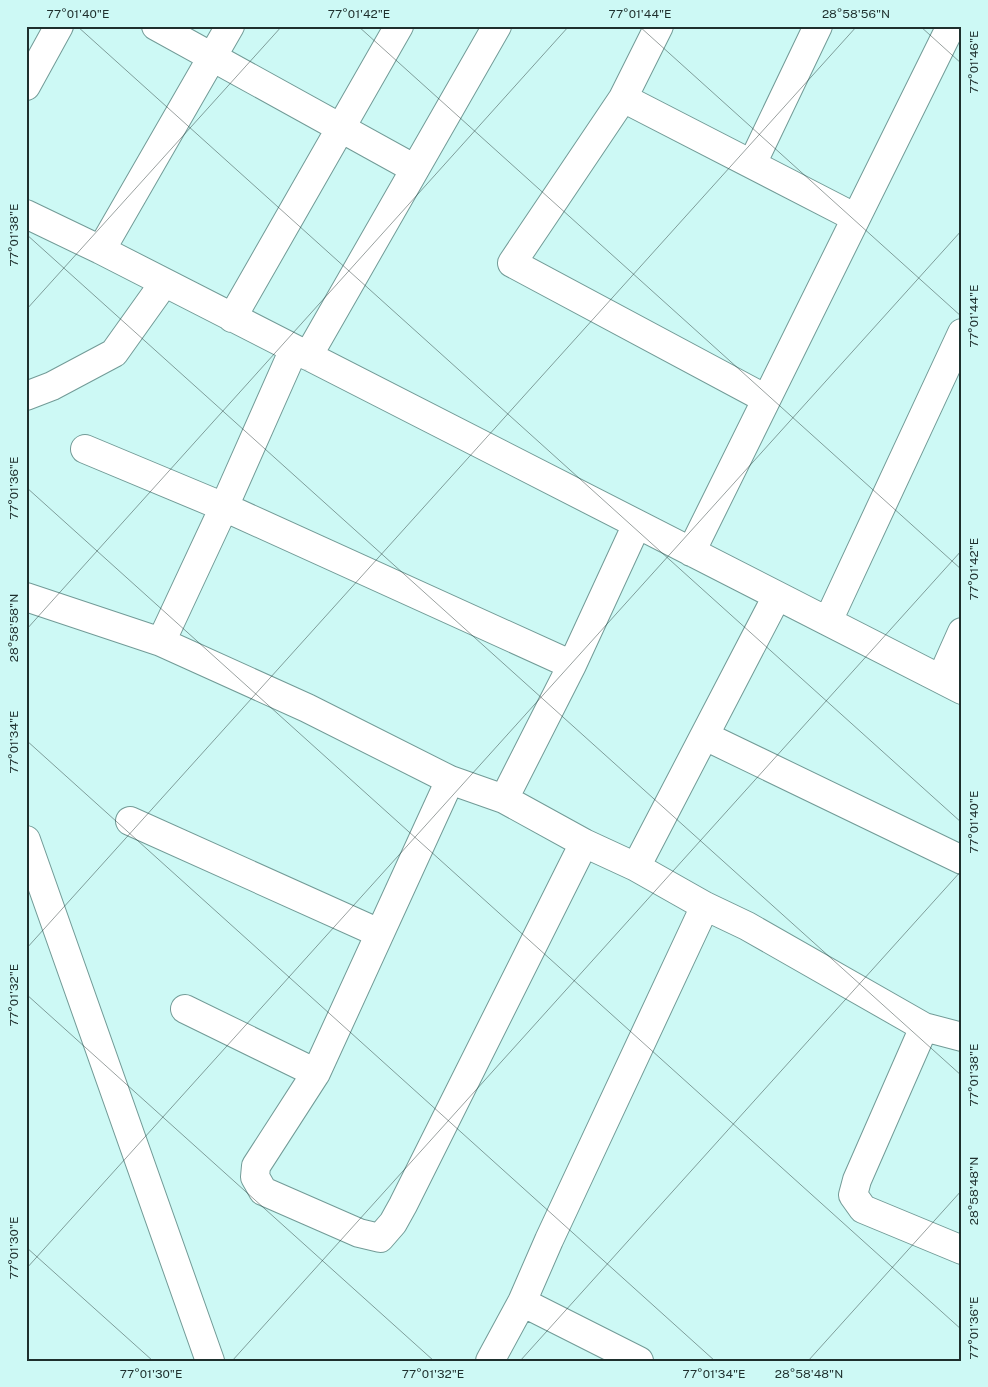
<svg xmlns="http://www.w3.org/2000/svg" width="988" height="1387" font-family="'Public Sans',sans-serif">
<style>
.lines{fill:none;stroke-linecap:round;stroke-linejoin:round}
.minor-casing{stroke:#729b97;stroke-width:30}
.minor{stroke:#fff;stroke-width:28}
.ticks{fill:none;stroke:#1e2f2d;stroke-width:1;stroke-opacity:0.45}
.neatline{fill:none;stroke:#1e2f2d;stroke-width:2}
.ticks-label{font-size:12px;text-anchor:middle;fill:#1e2f2d}
</style>
<rect width="100%" height="100%" fill="#cdf9f5"/>
<g class="lines">
<defs>
<path id="minor" d="M156,26L415,169
M659,26L623,98L512,263L766,399
M26,86L59,26
M623,98L856,218
M752,164L818,26
M26,214L101,250L962,690
M101,250L230,26
M232,318L399,26
M308,356L497,26
M26,396L52,386L114,353L164,283
M85,449L224,507L572,665
M691,552L951,26
M26,597L161,642L307,708L450,780L504,799L584,843L636,867L705,906L747,926L924,1027L962,1037
M828,621L962,333
M161,642L224,507L294,349
M941,679L962,632
M705,736L962,860
M450,780L316,1073L256,1166L255,1177L263,1191L359,1233L380,1238L393,1223L403,1205L584,843
M504,799L572,665L637,524
M130,821L379,933
M26,840L210,1361
M636,867L777,596
M185,1009L316,1073
M924,1027L857,1180L853,1195L863,1209L962,1250
M522,1302L639,1361
M490,1361L522,1302L549,1240L705,906"/>
</defs>
<use href="#minor" class="minor-casing"/>
<use href="#minor" class="minor"/>
</g>
<path class="ticks" d="M77,26L962,823M358,26L962,570M639,26L962,317M920,26L962,64M26,234L962,1076M26,310L282,26M26,487L962,1330M26,630L569,26M26,740L715,1361M26,949L857,26M26,994L434,1361M26,1247L153,1361M26,1269L962,230M232,1361L962,550M520,1361L962,870M808,1361L962,1190"/>
<rect width="988" height="1387" fill="none" stroke="#cdf9f5" stroke-width="55"/>
<rect x="28" y="28" width="932" height="1332" class="neatline"/>
<g class="ticks-label">
<text x="78" y="18">77°01'40"E</text>
<text x="359" y="18">77°01'42"E</text>
<text x="640" y="18">77°01'44"E</text>
<text x="856" y="18">28°58'56"N</text>
<text transform="translate(974 62) rotate(-90)" y="4">77°01'46"E</text>
<text transform="translate(14 235) rotate(-90)" y="4">77°01'38"E</text>
<text transform="translate(974 316) rotate(-90)" y="4">77°01'44"E</text>
<text transform="translate(14 488) rotate(-90)" y="4">77°01'36"E</text>
<text transform="translate(974 569) rotate(-90)" y="4">77°01'42"E</text>
<text transform="translate(14 628) rotate(-90)" y="4">28°58'58"N</text>
<text transform="translate(14 742) rotate(-90)" y="4">77°01'34"E</text>
<text transform="translate(974 822) rotate(-90)" y="4">77°01'40"E</text>
<text transform="translate(14 995) rotate(-90)" y="4">77°01'32"E</text>
<text transform="translate(974 1075) rotate(-90)" y="4">77°01'38"E</text>
<text transform="translate(974 1191) rotate(-90)" y="4">28°58'48"N</text>
<text transform="translate(14 1248) rotate(-90)" y="4">77°01'30"E</text>
<text transform="translate(974 1328) rotate(-90)" y="4">77°01'36"E</text>
<text x="151" y="1378">77°01'30"E</text>
<text x="433" y="1378">77°01'32"E</text>
<text x="714" y="1378">77°01'34"E</text>
<text x="809" y="1378">28°58'48"N</text>
</g>
</svg>
